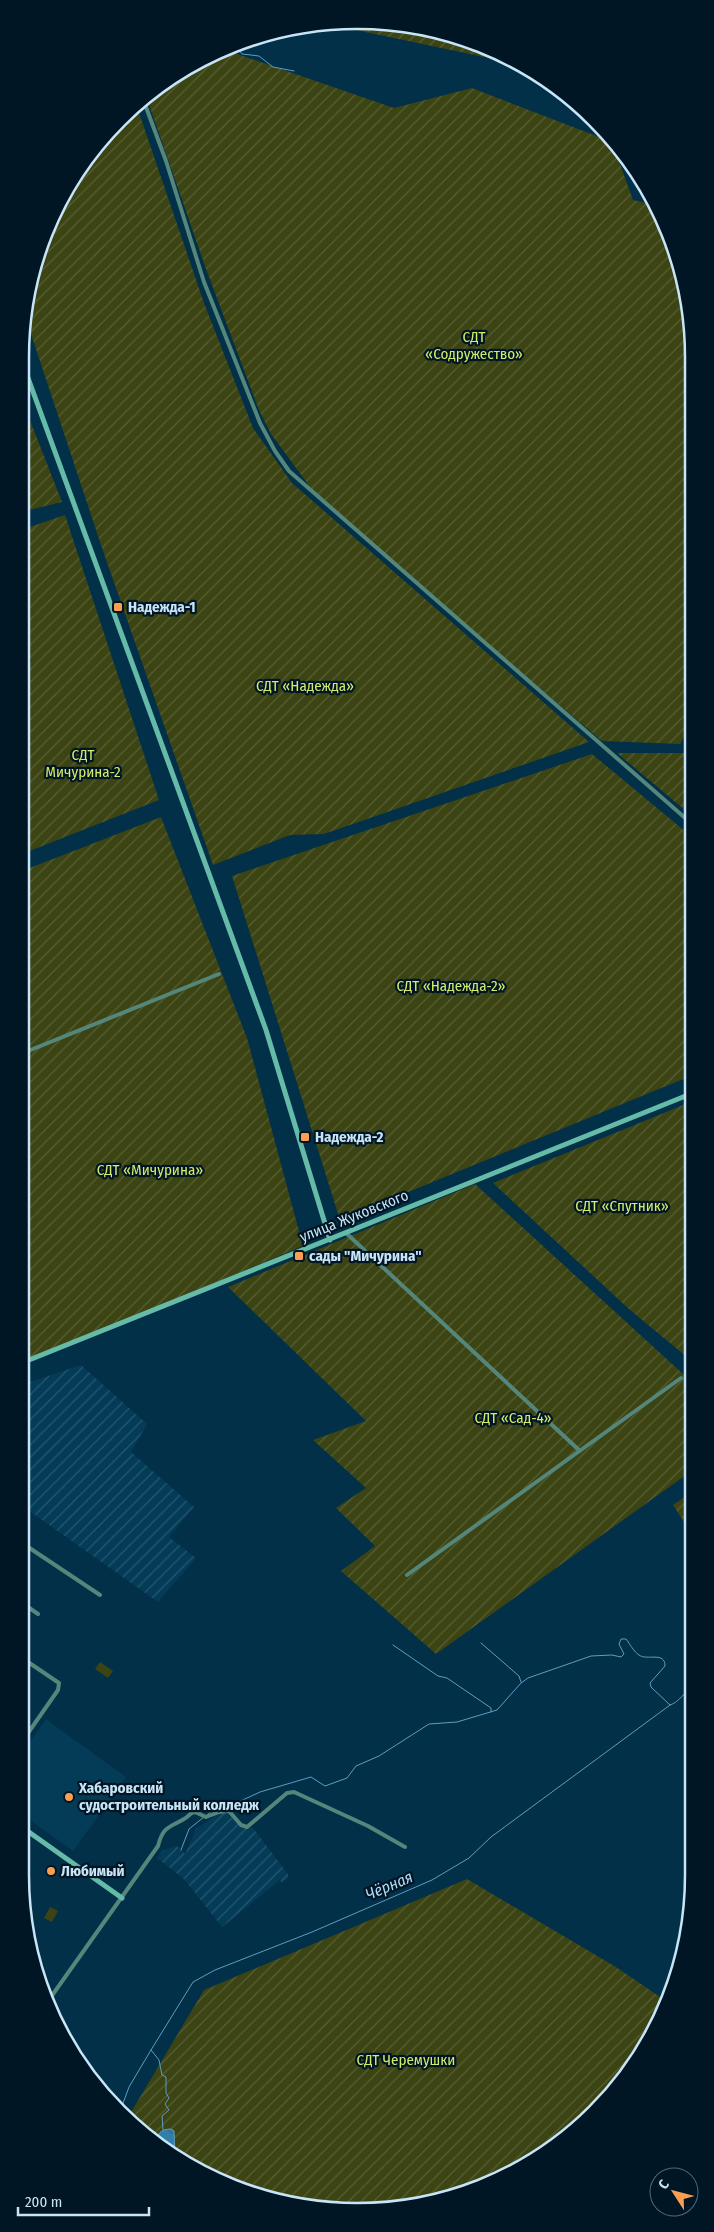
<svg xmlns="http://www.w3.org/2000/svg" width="714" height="2232" font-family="'Fira Sans Condensed',sans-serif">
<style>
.built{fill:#043b57}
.industrial{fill:url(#industrial-furrows)}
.garden{fill:url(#garden-furrows)}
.pitch{fill:#3c4413}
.water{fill:url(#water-waves);stroke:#5e9dc2}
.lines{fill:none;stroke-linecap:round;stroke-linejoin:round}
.stream{stroke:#5e9dc2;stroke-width:1}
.street{stroke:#54867b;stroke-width:4}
.secondary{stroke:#66baa8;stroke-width:5}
.poi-dot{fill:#fb9e51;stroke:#011624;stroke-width:2}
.labels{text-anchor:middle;stroke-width:4.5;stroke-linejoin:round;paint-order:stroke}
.park-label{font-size:15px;fill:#d4ec69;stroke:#011624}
.poi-label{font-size:15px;font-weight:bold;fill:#c8e4f7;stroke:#011624;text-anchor:start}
.street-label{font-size:15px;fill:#c8e4f7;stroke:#011624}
.water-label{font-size:16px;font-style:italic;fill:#aedbf9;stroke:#011624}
.rim{fill:none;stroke:#c8e4f7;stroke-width:2.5}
</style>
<defs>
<pattern id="industrial-furrows" width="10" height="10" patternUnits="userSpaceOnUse" patternTransform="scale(1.25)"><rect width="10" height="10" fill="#043b57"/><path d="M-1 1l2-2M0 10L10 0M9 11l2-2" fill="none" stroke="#275770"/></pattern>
<pattern id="garden-furrows" width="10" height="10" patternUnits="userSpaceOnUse" patternTransform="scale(1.25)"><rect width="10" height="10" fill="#3c4413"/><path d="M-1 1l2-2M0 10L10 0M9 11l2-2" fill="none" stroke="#575f36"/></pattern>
<pattern id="water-waves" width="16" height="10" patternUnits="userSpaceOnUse" patternTransform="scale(1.25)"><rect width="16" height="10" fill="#317eab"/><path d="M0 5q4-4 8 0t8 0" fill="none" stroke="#356784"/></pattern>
</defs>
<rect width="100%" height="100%" fill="#013048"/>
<path class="built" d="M46,1719L126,1777L73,1851L26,1817V1747Z"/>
<path class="industrial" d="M81,1365L147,1424L131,1452L194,1507L169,1537L196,1558L158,1602L25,1508L24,1384Z
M224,1810L230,1812L242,1825L253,1828L288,1874V1878L282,1883L280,1880L222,1927L184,1879L157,1858L163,1850L177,1846L185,1854L196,1829Z"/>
<path class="garden" d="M357,20L423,27L526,66L323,23Z
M223,49L394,108L472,88L612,142L633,200L657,205L659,208L691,313L692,723L680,744L602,741L436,600L316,495L271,434L259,410L206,269L146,96L170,77Z
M136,104L204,303L253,428L292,483L589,742L324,834L290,835L213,865L103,551L24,313C32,235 75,154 136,104Z
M20,395L62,502L21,512Z
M65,515L159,800L22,854L21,669L31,661L21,635V530Z
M692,743V816L617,753H685Z
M592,754L692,837L693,1075L340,1220L232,876Z
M161,817L247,1038L303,1246L24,1363L22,871Z
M693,1101V1362L630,1310L493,1183Z
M475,1184L693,1383V1470L436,1654L341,1571L375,1546L336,1508L366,1488L313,1440L366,1421L228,1287Z
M693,1491V1536L673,1505Z
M467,1879L616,1967L669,2003L637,2062L595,2113L544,2155L444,2201L379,2211L313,2209L208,2177L152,2142L127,2119L204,1990Z"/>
<path class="pitch" d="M100,1662L113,1671L108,1678L95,1669Z
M50,1907L58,1911L52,1922L44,1918Z"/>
<path class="water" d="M171,2129L174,2131L175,2157L155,2145C156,2135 160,2129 171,2129Z"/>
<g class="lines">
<path class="stream" d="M234,44L242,54L259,56L273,67L294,71
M481,1643L519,1676L521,1682
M393,1645L438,1676L447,1678L491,1708V1712
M207,1815L216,1807L232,1805L260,1792L311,1777L325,1786L347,1778L356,1766L379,1756L429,1724L457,1722L497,1710L521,1683L528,1678L591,1656L612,1655L621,1657L624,1654L619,1644L621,1639H626C630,1644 634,1652 639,1655C647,1661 665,1651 665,1666L650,1683L651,1687L670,1705
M181,1850L189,1829L204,1817
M151,2050L159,2060L162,2075L166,2077V2093L169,2098L165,2104L169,2110L162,2116L163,2130
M118,2111L122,2106L129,2087L151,2050L193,1982L215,1970L312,1932L432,1880L469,1858L491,1837L670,1705C680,1702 684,1691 694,1687"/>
<path class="street" d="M143,99L166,161L204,282L260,423L275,451L289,471L692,824
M23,1053L219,974
M346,1233L580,1451
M25,1545L100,1595
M407,1575L681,1378
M25,1605L38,1614
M25,1660L59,1683L58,1690L26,1736
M46,2004L158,1846C163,1826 169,1828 184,1819C188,1817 191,1812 195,1812C198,1813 203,1816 206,1817L219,1812L229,1811L241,1825L247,1827L287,1793L294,1792L368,1826L405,1847"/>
<path class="secondary" d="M20,356L266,1030L330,1240
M24,1362L693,1093
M26,1830L122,1898"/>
</g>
<g class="poi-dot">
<rect x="113" y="602" width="10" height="10" rx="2.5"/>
<rect x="300" y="1132" width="10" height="10" rx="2.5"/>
<rect x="294" y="1251" width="10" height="10" rx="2.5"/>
<circle cx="69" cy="1797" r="5"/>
<circle cx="51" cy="1871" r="5"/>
</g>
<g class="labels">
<g class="park-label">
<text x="474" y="342">СДТ<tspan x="474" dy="17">«Содружество»</tspan></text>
<text x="305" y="691">СДТ «Надежда»</text>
<text x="83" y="760">СДТ<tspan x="83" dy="17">Мичурина-2</tspan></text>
<text x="451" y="991">СДТ «Надежда-2»</text>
<text x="150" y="1175">СДТ «Мичурина»</text>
<text x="622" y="1211">СДТ «Спутник»</text>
<text x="513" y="1423">СДТ «Сад-4»</text>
<text x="406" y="2065">СДТ Черемушки</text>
</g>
<g class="poi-label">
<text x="128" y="612">Надежда-1</text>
<text x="315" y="1142">Надежда-2</text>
<text x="309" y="1261">сады "Мичурина"</text>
<text x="79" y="1793">Хабаровский<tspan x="79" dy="17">судостроительный колледж</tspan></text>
<text x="61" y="1876">Любимый</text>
</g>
<g class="street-label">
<text transform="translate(354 1216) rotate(-22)" y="5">улица Жуковского</text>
</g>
<g class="water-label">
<text transform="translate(389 1885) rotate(-23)" y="6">Чёрная</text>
</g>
</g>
<path d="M0 0H714V2232H0ZM357 29H357A328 328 0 0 1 685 357V1875A328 328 0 0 1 357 2203H357A328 328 0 0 1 29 1875V357A328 328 0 0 1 357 29Z" fill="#011624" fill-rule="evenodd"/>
<path class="rim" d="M357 29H357A328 328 0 0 1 685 357V1875A328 328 0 0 1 357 2203H357A328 328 0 0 1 29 1875V357A328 328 0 0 1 357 29Z"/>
<g transform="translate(674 2192) rotate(306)"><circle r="24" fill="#011624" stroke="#516878"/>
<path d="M0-4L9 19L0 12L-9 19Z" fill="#fb9e51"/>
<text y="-8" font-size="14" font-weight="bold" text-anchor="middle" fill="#c8e4f7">С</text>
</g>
<path d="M18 2207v8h131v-8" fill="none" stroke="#c8e4f7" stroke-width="2.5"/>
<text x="25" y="2207" font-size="15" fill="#c8e4f7" stroke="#011624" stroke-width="4" paint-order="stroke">200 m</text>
</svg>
